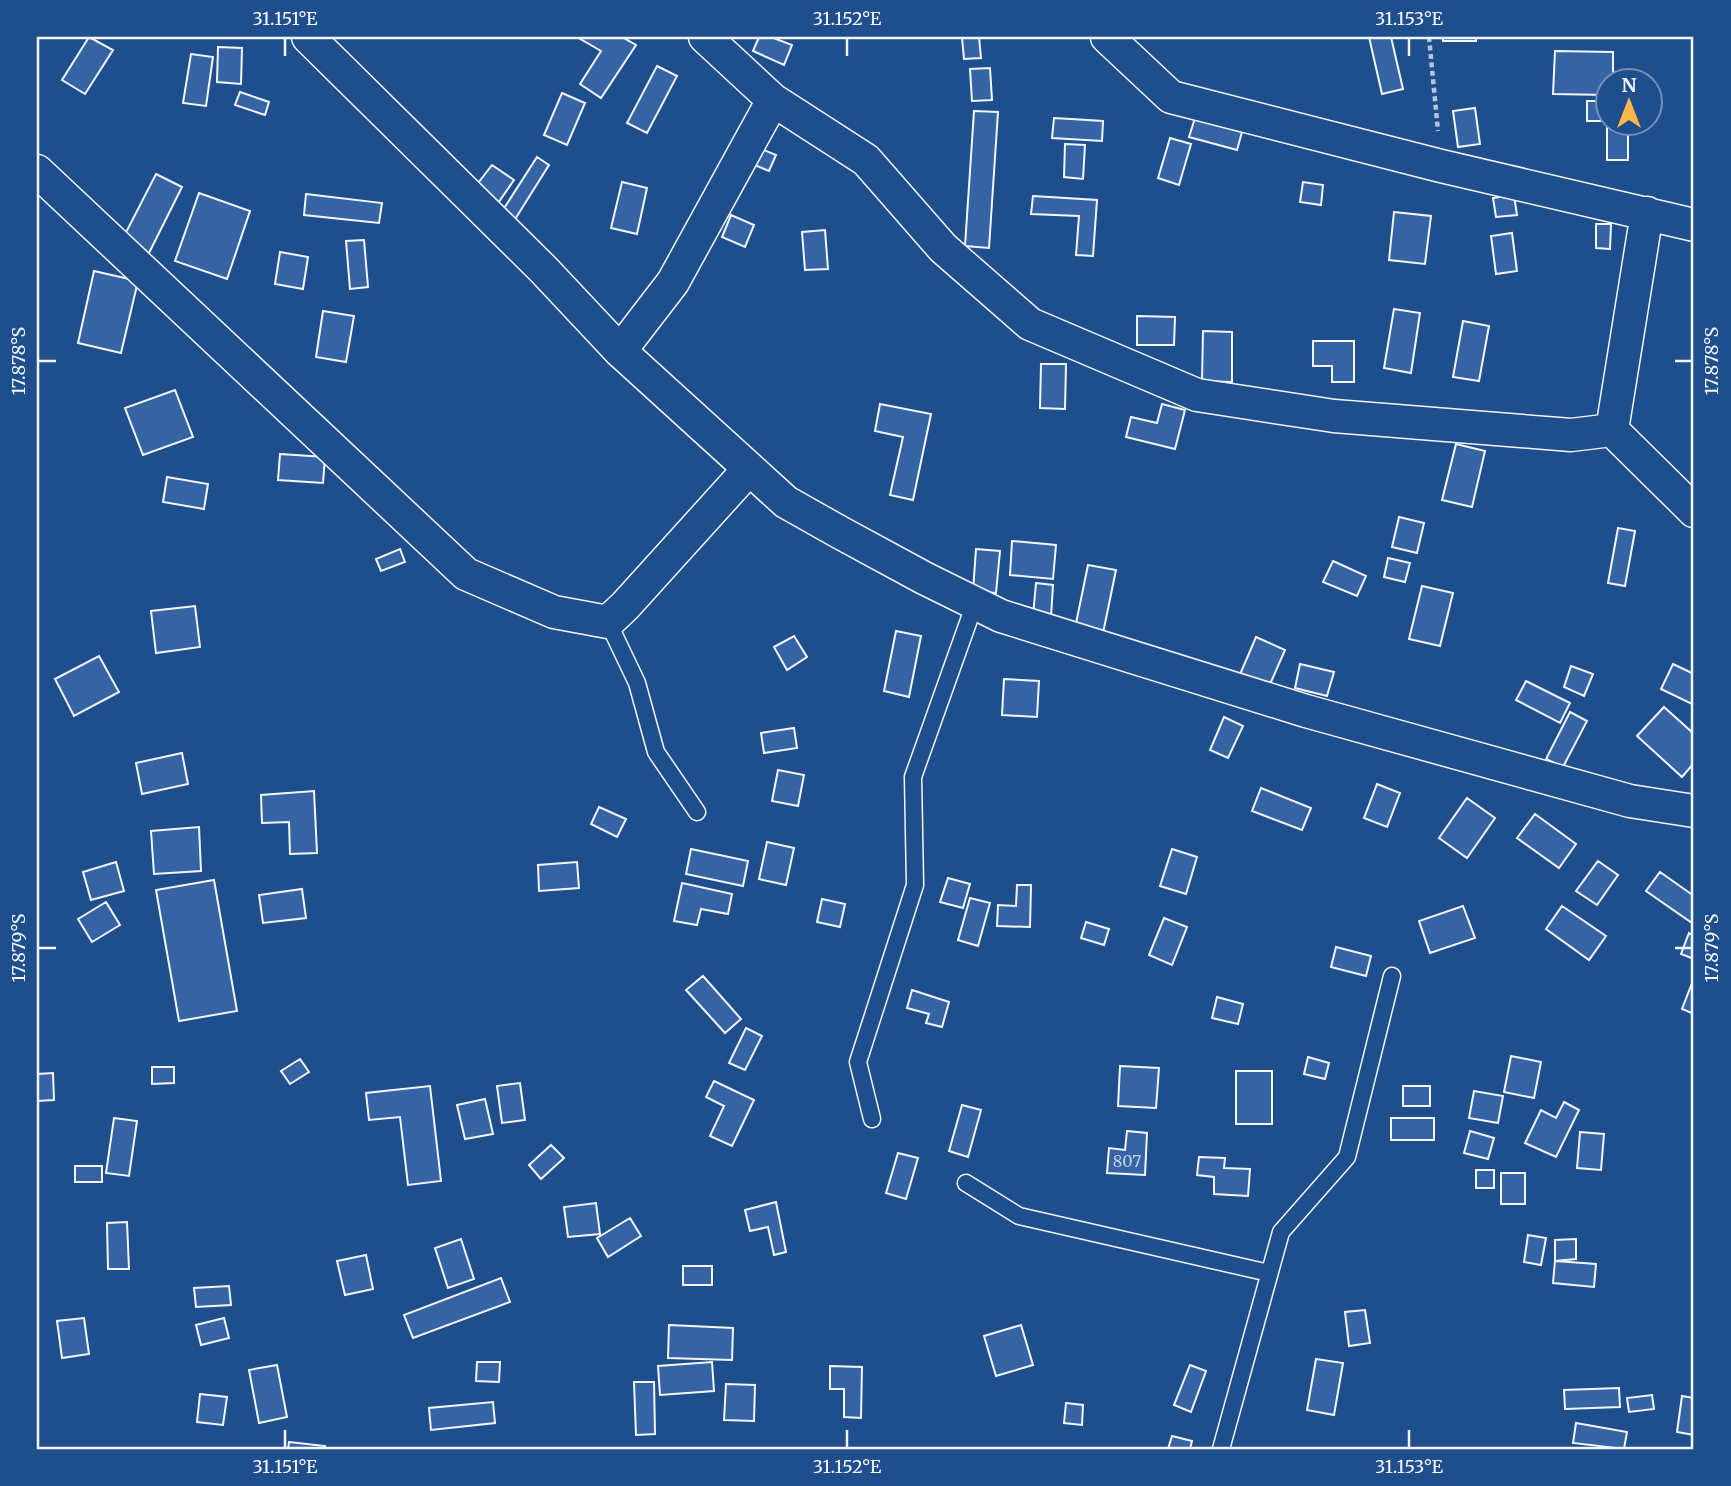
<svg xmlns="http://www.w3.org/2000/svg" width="1731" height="1486" font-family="Merriweather,serif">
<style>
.building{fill:#3563a3;stroke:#f2f6ff;stroke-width:2}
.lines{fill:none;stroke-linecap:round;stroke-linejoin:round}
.lane-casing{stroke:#f2f6ff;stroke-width:19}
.street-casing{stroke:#f2f6ff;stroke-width:35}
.path{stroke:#b3c4dc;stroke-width:4.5;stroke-dasharray:5 3.5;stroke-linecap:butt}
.lane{stroke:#1f4e8c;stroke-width:16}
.street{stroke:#1f4e8c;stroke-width:32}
.ticks{fill:none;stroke:#f2f6ff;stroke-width:2.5}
.labels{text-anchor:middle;stroke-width:5;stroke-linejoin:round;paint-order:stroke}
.number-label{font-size:16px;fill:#c3d1e8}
.neatline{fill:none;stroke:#f2f6ff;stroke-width:2.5}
.ticks-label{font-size:18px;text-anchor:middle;fill:#f2f6ff}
</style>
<rect width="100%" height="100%" fill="#1f4e8c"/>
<path class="building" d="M89,37L113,50L85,94L62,80Z
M577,37H622L636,45L601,98L580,84L601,51Z
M759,37H771L792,45L784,65L753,51Z
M979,37L981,58L964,59L962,38Z
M1369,37H1391L1403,89L1382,94Z
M1443,37H1476V41H1443Z
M218,47L242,48L241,84L217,82Z
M1555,51L1613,52V80H1608V95L1553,94Z
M191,54L213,57L206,106L183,103Z
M657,66L677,76L647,133L627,123Z
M990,68L992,100L972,101L970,69Z
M240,92L269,102L265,115L235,105Z
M562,93L585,103L567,145L544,135Z
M1587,101H1608V121H1587Z
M1475,108L1480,144L1458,147L1453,111Z
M974,111L998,112L989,248L965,246Z
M1054,118L1103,121L1102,141L1052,138Z
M1195,118L1242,132L1237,150L1189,137Z
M1607,126H1628V160H1607Z
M1170,138L1191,144L1179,185L1158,178Z
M1065,144L1085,145L1083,179L1064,177Z
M754,146L776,155L769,171L747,162Z
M537,157L549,165L514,221L501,213Z
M492,165L514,180L498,203L475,187Z
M156,174L182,187L148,255L121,242Z
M622,182L647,188L637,234L611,228Z
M1303,182L1323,185L1321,205L1300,202Z
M199,193L250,211L227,279L175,261Z
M306,194L382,203L379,223L304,215Z
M1514,195L1517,215L1496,217L1493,198Z
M1033,196L1097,200L1093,256L1076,255L1079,216L1031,214Z
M1394,212L1431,216L1425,264L1389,260Z
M731,215L754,225L745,247L722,237Z
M1596,224H1611L1610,249L1596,248Z
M825,230L828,269L805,270L802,232Z
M1512,233L1517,271L1496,274L1491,236Z
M364,240L368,287L350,289L346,241Z
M280,252L308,257L303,289L275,284Z
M94,271L138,281L121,353L78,343Z
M1394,309L1420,313L1411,373L1384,368Z
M323,311L354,316L346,362L316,357Z
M1137,316L1175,317L1174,345H1137Z
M1463,321L1489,326L1479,381L1453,377Z
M1203,331L1232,332V382L1202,381Z
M1313,341H1354V382H1332V366H1313Z
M1041,364H1066L1065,409L1040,408Z
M175,390L193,437L143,455L125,408Z
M880,404L931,414L913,500L890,495L903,437L875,431Z
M1162,404L1185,410L1175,449L1126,437L1131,417L1157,423Z
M1456,444L1485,451L1472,507L1442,500Z
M280,454L325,457L323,483L278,480Z
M167,477L208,484L204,509L163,502Z
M1399,517L1424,523L1417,553L1392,547Z
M1618,528L1635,531L1625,586L1608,583Z
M1012,541L1056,545L1053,579L1010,575Z
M400,549L405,562L381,571L376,559Z
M976,549L1000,551L996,593L973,591Z
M1388,558L1410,563L1405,582L1384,577Z
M1333,561L1366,576L1357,596L1323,582Z
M1088,565L1116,570L1102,638L1074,633Z
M1036,583L1053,585L1051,617L1033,616Z
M1422,586L1453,593L1440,646L1409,639Z
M195,606L200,647L156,653L151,611Z
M896,631L921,636L909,697L884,691Z
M794,636L807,657L787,670L774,647Z
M1256,637L1285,650L1267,691L1238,679Z
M99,656L119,692L74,716L55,679Z
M1300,664L1334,672L1327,696L1295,688Z
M1673,664L1694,674V705L1661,689Z
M1571,666L1593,674L1584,696L1564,687Z
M1004,679L1039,681L1037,717L1002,715Z
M1526,681L1570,703L1560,723L1516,700Z
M1664,707L1694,734V763L1682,777L1637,736Z
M1570,712L1587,721L1563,767L1546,759Z
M1224,717L1243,726L1228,758L1210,750Z
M794,728L797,748L764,753L761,733Z
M182,753L188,784L142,794L136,763Z
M778,770L804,775L798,806L772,801Z
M1377,784L1400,793L1387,827L1364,818Z
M1261,788L1311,808L1302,830L1252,811Z
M314,791L317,853L290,854L289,822L262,823L261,795Z
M1467,798L1495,818L1467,858L1439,838Z
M599,807L626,819L617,837L591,824Z
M1535,814L1576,844L1559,868L1517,838Z
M199,827L201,871L154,874L151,831Z
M767,842L794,848L786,885L759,879Z
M691,849L748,861L743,886L686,874Z
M1172,849L1197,857L1186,894L1160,886Z
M1598,861L1618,875L1597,905L1576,891Z
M116,862L124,891L91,900L83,872Z
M577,862L579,888L539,891L538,865Z
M1660,872L1694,896V919L1692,923L1646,891Z
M948,878L970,884L963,908L940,902Z
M214,880L237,1011L179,1021L156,890Z
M682,883L732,894L728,914L701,909L697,925L674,921Z
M1017,885H1031L1030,927L997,926L998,905L1016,906Z
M302,889L306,918L263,923L259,895Z
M970,898L990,903L978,946L958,940Z
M822,899L845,904L840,927L817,922Z
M106,902L120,925L92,942L78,919Z
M1463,906L1475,938L1430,953L1419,921Z
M1562,906L1606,936L1589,960L1546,929Z
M1164,918L1187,927L1172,965L1149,955Z
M1086,922L1109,929L1104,945L1081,938Z
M1689,933L1694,936V959L1681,954Z
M1336,947L1371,956L1366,976L1331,967Z
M703,976L741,1019L725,1033L686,990Z
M1694,978V1014L1682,1009Z
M912,990L949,1002L942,1027L926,1023L929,1014L907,1008Z
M1217,997L1243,1004L1238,1024L1212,1018Z
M746,1028L762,1036L745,1070L729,1063Z
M1511,1056L1541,1062L1534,1098L1504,1092Z
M1308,1057L1329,1063L1325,1079L1304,1074Z
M300,1059L309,1072L290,1084L281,1071Z
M1120,1066L1159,1068L1156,1108L1118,1106Z
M152,1067H174V1083L152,1084Z
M1236,1071H1272V1124H1236Z
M53,1073L54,1100L37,1101V1074Z
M714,1081L754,1100L732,1146L710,1136L724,1106L706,1097Z
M520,1083L525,1120L502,1123L497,1086Z
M430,1086L441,1181L408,1185L400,1117L369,1120L366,1093Z
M1403,1086H1430V1106H1403Z
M1474,1091L1503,1096L1498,1123L1469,1118Z
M485,1099L493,1134L465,1139L457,1105Z
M1564,1102L1579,1110L1556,1157L1525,1143L1541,1110L1556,1118Z
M962,1105L981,1110L968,1157L949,1151Z
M114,1118L137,1121L129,1176L106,1173Z
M1391,1118H1434V1140H1391Z
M1127,1131L1147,1133L1145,1175L1107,1173L1109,1148L1125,1150Z
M1470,1131L1494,1138L1488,1159L1464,1153Z
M1580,1132L1604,1134L1601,1170L1577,1168Z
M551,1145L564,1158L541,1179L529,1165Z
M898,1153L918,1158L906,1199L886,1193Z
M1199,1157L1225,1158L1224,1168L1250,1169L1248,1196L1214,1194V1177L1197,1175Z
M75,1166H102V1182H75Z
M1476,1170H1494V1188H1476Z
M1501,1173H1525V1204H1501Z
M776,1202L786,1252L774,1255L768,1227L750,1231L745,1210Z
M596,1203L600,1234L568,1237L564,1207Z
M630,1218L641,1236L608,1257L597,1238Z
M127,1222L129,1269H108L107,1223Z
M1528,1235L1546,1238L1541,1265L1524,1262Z
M461,1239L474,1279L448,1288L435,1248Z
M1576,1239V1259L1555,1261V1240Z
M366,1255L373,1289L345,1295L337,1261Z
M1555,1261L1596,1264L1594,1287L1553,1283Z
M683,1266H712V1285H683Z
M501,1278L510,1302L413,1338L404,1315Z
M229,1286L231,1305L196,1307L194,1288Z
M1365,1310L1370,1343L1349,1346L1345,1312Z
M84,1318L89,1354L62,1358L57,1321Z
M224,1318L229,1338L201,1345L196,1325Z
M669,1325L733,1328L732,1360L668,1358Z
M1021,1325L1033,1365L996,1376L984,1336Z
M1316,1359L1343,1363L1334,1415L1307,1410Z
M477,1362H500L499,1382L476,1381Z
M712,1362L714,1391L660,1395L658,1366Z
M277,1365L287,1417L259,1423L249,1370Z
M1190,1365L1206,1371L1191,1412L1174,1405Z
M830,1366L862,1367L861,1418L844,1417V1389H830Z
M634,1382H654L655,1434L636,1435Z
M726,1384L755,1385L754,1421L724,1420Z
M1619,1388L1620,1407L1565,1409L1564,1390Z
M200,1394L227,1397L223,1425L197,1422Z
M1652,1395L1654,1409L1629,1412L1627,1398Z
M1682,1396L1694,1398V1435L1677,1432Z
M493,1402L495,1423L431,1430L429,1408Z
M1066,1403L1083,1405L1082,1425L1064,1423Z
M1576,1423L1627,1432L1624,1449L1573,1443Z
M1172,1436L1192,1441L1190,1449H1168Z
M289,1442L325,1446L324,1449H288Z"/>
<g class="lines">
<defs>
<path id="lane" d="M608,622L637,683L656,752L697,812
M872,1119L858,1062L915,885L913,777L975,603
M966,1183L1019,1216L1269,1273
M1221,1449L1281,1232L1347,1157L1392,976"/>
<path id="street" d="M308,37L543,269L620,351L786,502L841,533L924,578L1001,616L1306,711L1630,801L1694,811
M705,37L773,100L866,160L943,248L1030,324L1197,395L1334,416L1571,435L1612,430
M1107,37L1171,97L1441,166L1694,225
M37,171L466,574L554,612L608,622L625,606L749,469
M620,351L673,282L773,100
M1612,430L1647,213
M1612,430L1694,511"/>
</defs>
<use href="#lane" class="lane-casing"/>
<use href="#street" class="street-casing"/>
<path class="path" d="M1429,37L1438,131"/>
<use href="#lane" class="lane"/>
<use href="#street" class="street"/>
</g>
<path class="ticks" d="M285,38V56M847,38V56M1409,38V56M38,361H56M1675,361H1692M38,948H56M1675,948H1692M285,1430V1448M847,1430V1448M1409,1430V1448"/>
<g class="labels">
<g class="number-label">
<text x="1127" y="1167">807</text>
</g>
</g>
<rect width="1731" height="1486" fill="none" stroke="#1f4e8c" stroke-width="77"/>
<g transform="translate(1629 102)"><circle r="33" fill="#1f4e8c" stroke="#7391ba" stroke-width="2"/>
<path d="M0-5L12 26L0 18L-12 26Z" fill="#ffb74d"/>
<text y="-10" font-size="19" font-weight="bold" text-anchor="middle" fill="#f2f6ff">N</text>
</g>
<rect x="38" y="38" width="1654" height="1410" class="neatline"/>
<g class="ticks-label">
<text x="285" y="25">31.151°E</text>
<text x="847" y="25">31.152°E</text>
<text x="1409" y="25">31.153°E</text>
<text transform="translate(19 361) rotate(-90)" y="6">17.878°S</text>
<text transform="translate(1712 361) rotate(-90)" y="6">17.878°S</text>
<text transform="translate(19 948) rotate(-90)" y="6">17.879°S</text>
<text transform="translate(1712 948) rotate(-90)" y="6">17.879°S</text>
<text x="285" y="1473">31.151°E</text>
<text x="847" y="1473">31.152°E</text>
<text x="1409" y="1473">31.153°E</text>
</g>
</svg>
